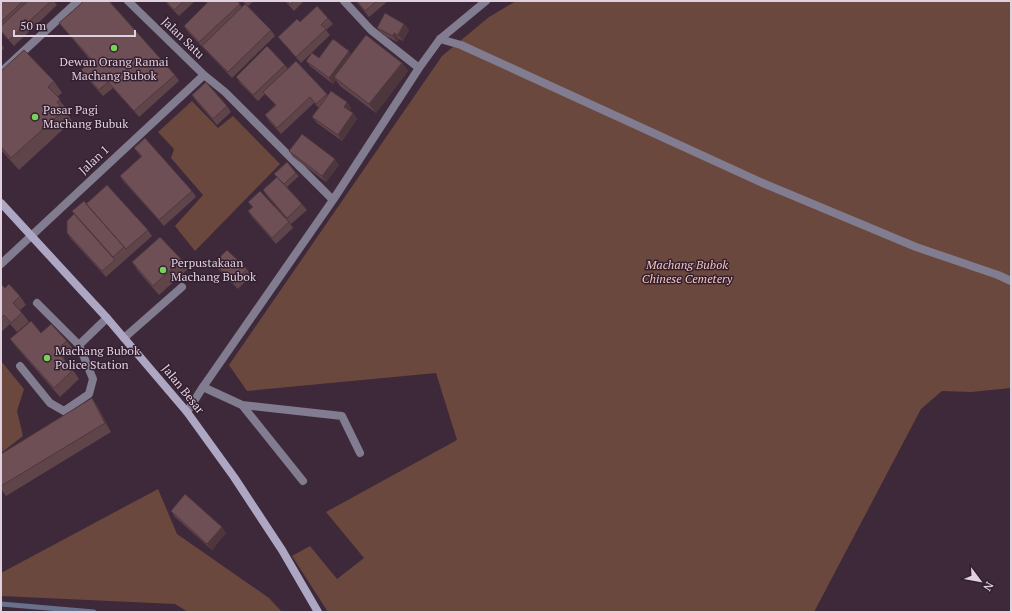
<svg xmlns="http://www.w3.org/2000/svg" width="1012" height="613" font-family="'PT Serif',serif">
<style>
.green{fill:#6a483d}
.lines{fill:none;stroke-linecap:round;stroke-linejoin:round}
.stream{stroke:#69708c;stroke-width:5}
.lane{stroke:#817c8f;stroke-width:8}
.street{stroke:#817c8f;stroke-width:8}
.secondary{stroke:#aea7c4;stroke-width:8}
.wall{fill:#5f444a}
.shaded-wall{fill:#4e373c}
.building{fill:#6f4f56;stroke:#4e373c}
.poi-dot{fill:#7ad157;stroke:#341f31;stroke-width:1.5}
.labels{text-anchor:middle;stroke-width:3;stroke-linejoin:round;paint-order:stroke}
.street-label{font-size:12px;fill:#dfd1dd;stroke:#341f31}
.poi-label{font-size:12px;fill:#dfd1dd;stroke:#341f31;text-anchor:start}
.park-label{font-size:12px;font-style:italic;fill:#f6c7b9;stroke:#341f31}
</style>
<rect width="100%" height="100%" fill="#3e293b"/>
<path class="green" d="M516,1H1011V388L971,392L942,391L921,409L814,612H328L292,556L310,546L337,579L364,558L326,512L457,440L436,373L247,391L229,365L442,56L489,17Z
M192,101L218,128L233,116L280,164L195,251L175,226L203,195L171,158L174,149L158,132Z
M1,361L24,389L17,411L23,436L1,453Z
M158,489L177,534L269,598L282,612H188L175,604L1,596V573Z"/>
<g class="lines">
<path class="stream" d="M1,604L94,612"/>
<path class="lane" d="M440,39L461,45L765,184L916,247L998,275L1011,281
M37,303L79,345
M124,338L182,287
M20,366L50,403L64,411L89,394L93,379L79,345L107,318
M203,387L242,405L342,416L360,453
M242,405L303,481"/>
<path class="street" d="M128,1L204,75L225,92L333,200
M344,1L371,30L419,68
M1,72L78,1
M1,264L204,75
M187,412L203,387L333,200L419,68L440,39L486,1"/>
<path class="secondary" d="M1,203L107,318L187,412L234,477L282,550L318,612"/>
</g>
<path class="wall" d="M1,1H54L57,5L14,46L1,32Z
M165,1H195L179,16L168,5Z
M205,1H237L242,7L245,4L243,1H254L248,6L271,30L275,36L232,78L188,32L184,26L207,4Z
M285,1H304L294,11Z
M356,1H388L369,17Z
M328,18L333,24L326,30L330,35L301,63L283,43L278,37L300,22Z
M59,23L175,75L179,81L139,117L113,88L103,96L85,76L81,70L91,61L64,29Z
M404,24L409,30L403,41L399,39L397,42L382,34L377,28Z
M1,44L4,48L1,51Z
M352,54L402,63L408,71L376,113L340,86L336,80L333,84L311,67L306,61L319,58Z
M285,65L288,69L327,94L328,95L347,102L351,108L349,111L353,113L357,119L342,141L317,123L312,117L319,108L314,103L281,134L269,121L265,115L275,105L265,94L258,101L240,83L236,77Z
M1,71L54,81L62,93L57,97L68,111L66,112L72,121L19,170L1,150Z
M192,95L227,106L231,112L217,125L196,101Z
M134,148L192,191L196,197L164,226L124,182L120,176L141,157Z
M289,151L339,165L326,182L293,157Z
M296,173L299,176L287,187L302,204L307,210L291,224L267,196L263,190L277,177L274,174Z
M248,202L289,222L293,228L276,244L252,217L248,211L252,207Z
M86,204L148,230L152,236L106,277L71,239L67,233L74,214L72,211Z
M182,260L188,269L159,295L138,271L132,262Z
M214,263L247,269L251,275L238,289L218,269Z
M1,284L5,288L20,296L26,305L20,310L29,322L17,332L10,324L1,332Z
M41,333L67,341L73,349L63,358L73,370L79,379L60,397L17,348L10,339Z
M98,407L111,432L6,496L1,489V454Z
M171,511L226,533L212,550L175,517Z"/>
<path class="shaded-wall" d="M404,24L409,30L403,41L398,35Z
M394,33L399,39L397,42L393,36Z
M349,51L353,57L334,77L336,80L333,84L329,78Z
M402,63L408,71L376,113L369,104Z
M347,102L351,108L348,113L344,107Z
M353,113L357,119L342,141L338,135Z
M335,159L339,165L326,182L322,176Z
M92,398L98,407L111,432L105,423Z
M222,527L226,533L212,550L207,544Z"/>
<path class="building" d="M1,1H23L1,22Z
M28,1H51L9,40L1,31V26Z
M84,1H109L175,75L134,111L108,82L99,90L81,70L92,60L59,23Z
M166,1H184L174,10Z
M206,1H237L240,4L199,42L184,26L207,3Z
M287,1H294L290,5Z
M357,1H377L365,11Z
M245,4L271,30L228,72L202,46Z
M317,6L328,18L321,25L326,29L296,57L278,37L297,19L300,22Z
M385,13L404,24L398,35L394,33L393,36L377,28Z
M366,35L402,63L369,104L334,77Z
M333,39L349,51L329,78L306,61L312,53L319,58Z
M267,46L285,65L253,95L236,77Z
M24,50L54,81L48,87L60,99L57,102L64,110L11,158L1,147V71Z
M296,61L327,94L316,104L310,97L277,128L265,115L276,105L263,92Z
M206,82L227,106L213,119L192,95Z
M331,91L347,102L344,107L353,113L338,135L312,117Z
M302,134L335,159L322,176L289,151Z
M145,138L192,191L159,220L120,176L142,156L134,148Z
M287,162L296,173L284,184L274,174Z
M277,177L302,204L287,218L263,190Z
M107,185L148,230L126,249L86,204Z
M260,191L289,222L272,238L248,211L253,207L248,202Z
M84,201L124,247L113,257L72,211Z
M74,214L115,260L102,271L67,233V221Z
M160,237L182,260L153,286L132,262Z
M227,250L247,269L233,283L214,263Z
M1,284L5,288L9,284L20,296L13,303L22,313L11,323L4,315L1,318Z
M31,321L41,333L51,324L67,341L56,350L73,370L54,388L10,339Z
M92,398L105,423L1,486V454Z
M185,494L222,527L207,544L171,511Z"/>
<g class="poi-dot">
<circle cx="114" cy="48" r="4"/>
<circle cx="35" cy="117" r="4"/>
<circle cx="163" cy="270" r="4"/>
<circle cx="47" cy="358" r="4"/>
</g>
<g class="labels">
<g class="street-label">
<text transform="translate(183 38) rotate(44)" y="4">Jalan Satu</text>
<text transform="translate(94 160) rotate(-43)" y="4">Jalan 1</text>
<text transform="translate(183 389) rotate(51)" y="4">Jalan Besar</text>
</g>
<g class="poi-label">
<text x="114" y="66" text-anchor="middle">Dewan Orang Ramai<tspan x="114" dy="14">Machang Bubok</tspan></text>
<text x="43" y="114">Pasar Pagi<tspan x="43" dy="14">Machang Bubuk</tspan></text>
<text x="171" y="267">Perpustakaan<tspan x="171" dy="14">Machang Bubok</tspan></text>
<text x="55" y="355">Machang Bubok<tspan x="55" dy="14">Police Station</tspan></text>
</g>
<g class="park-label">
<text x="687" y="269">Machang Bubok<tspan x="687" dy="14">Chinese Cemetery</tspan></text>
</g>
</g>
<rect width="1012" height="613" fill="none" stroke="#dfd1dd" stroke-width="4"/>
<g transform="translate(980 581) rotate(122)" stroke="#341f31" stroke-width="3" paint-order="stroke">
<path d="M0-3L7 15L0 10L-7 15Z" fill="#dfd1dd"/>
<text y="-6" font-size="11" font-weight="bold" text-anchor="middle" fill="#dfd1dd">N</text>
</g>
<path d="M14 30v6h121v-6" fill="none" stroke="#dfd1dd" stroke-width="2"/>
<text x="20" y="30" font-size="12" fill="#dfd1dd" stroke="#341f31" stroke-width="3" paint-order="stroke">50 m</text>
</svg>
